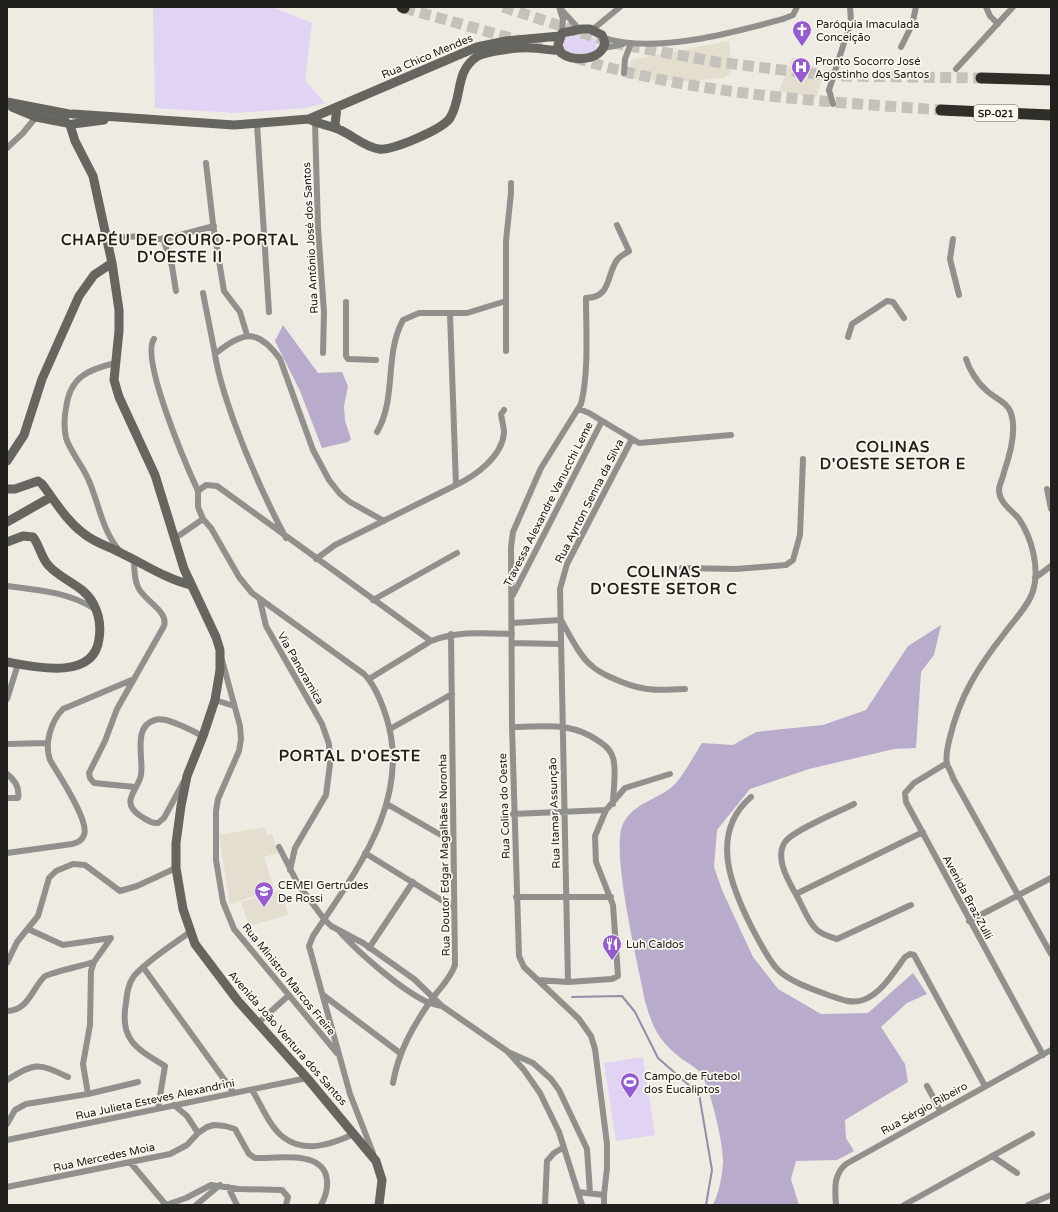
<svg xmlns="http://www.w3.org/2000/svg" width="1058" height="1212" font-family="'Varela Round',sans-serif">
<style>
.built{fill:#e4decf}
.green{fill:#e1d3f4}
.forest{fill:#b9abcb}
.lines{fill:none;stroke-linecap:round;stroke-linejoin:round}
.stream{stroke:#988ba9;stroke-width:2}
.highway-tunnel{stroke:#c5c2bb;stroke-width:11;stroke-dasharray:11 5.5;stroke-linecap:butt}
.street{stroke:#91908d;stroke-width:6}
.secondary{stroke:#676560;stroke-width:9}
.highway{stroke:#302e28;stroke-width:11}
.labels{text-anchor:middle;stroke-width:3.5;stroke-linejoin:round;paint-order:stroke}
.shield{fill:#fbf8f0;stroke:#62615c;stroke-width:1}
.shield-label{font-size:10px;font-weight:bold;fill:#21201d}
.poi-label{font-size:11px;fill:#21201d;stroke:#fbf8f0;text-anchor:start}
.street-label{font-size:11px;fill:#21201d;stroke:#fbf8f0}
.district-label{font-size:15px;font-weight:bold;letter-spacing:1px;fill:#21201d;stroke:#fbf8f0}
</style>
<rect width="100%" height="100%" fill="#eeebe3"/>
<path class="built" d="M729,41L732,69L728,75L724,78L689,81L629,79L631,60Z
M793,57L822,70L823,77L816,98L779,91Z
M264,827L267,836L272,834L278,853L264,857L274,889L230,904L219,835Z
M281,890L288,915L249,926L241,902Z"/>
<path class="green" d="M153,7H272L312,23L305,80L325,103L305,108L235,113L155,108Z
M583,33L591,36L597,41L596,50C588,57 572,55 564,49L563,41L565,38Z
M643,1057L655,1135L616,1141L604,1063Z"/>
<path class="forest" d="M283,325L318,373L342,372L348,386L344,406L345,421L351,439L348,442L322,448L300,391L275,341Z
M941,625L934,655L921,672L916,748L894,749L809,769L750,789L717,830L714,867L722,890L753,957L778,989L821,1014L868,1013L913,973L927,994L907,1003L881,1027L905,1064L908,1082L845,1120L846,1138L854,1151L837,1160L796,1161L791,1179L799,1205H713C719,1192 722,1178 723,1163C724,1146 710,1085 700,1072C695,1067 688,1063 682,1059C659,1041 653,1029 645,1001C639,967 610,851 623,824C633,803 657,800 673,786C682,778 695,754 702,743L733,745L756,732L823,725L866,710L908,646Z"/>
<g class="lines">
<path class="stream" d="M572,997L622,996L635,1012L658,1058L699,1094L712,1170L706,1205"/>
<path class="highway-tunnel" d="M503,7L613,43L717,62L832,76L981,78
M404,8L546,48
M576,58C693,95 819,101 941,110"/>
<path class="street" d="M559,7L579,29
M986,7L990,16L998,24
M560,10L563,19L562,33
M592,30L620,7
M604,38C656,54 732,33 783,19L793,15L797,7
M901,47L912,25L916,7
M604,48L623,44
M956,69L1013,7
M624,73L625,59L631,43
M833,104L829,90L851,21L850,7
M315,123L318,228L324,312L323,353
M257,124L269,312
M7,148L23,133L36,117
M206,163L213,224L224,291L240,312L247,335
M163,238L172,266L176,291
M107,239L139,236L159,239L169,238L214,226
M953,239L950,259L959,295
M203,293L215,354
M346,302V356L348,359L376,360
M848,337L852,324L887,301L893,302L904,318
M154,339C140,359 187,467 198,491
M506,351V241L511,193V183
M966,359C969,369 977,382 985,389C993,398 1007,401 1011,413C1017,431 1010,455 1004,472C1003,478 999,485 999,490C999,503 1012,510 1019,519C1032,538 1040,569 1033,591C1028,607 1013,621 1004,634C978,667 960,696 950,737C948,745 945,756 947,764C949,769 952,774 953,778L1051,954
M115,363C87,370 70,377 66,408C64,418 64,428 66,438C71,453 83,466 89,481C99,504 102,530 119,550
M579,409L589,413L639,443L731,435
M377,432C397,398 384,355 403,320L419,313H467L506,301
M456,485C475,476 502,457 504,433C504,427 502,421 501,414L504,410
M1047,489L1051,509
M203,519L198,507V491L206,485L217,486L431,641
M286,538C265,499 248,460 233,419C226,398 218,377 215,354C243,331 258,328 280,359L313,450L329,480L340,494L350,502L384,521
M174,539L203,519L211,528L239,577L252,593L364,674C375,685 381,701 386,716C413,799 356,871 313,936L309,946L350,1094L373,1153
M316,559L335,545L456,485L450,314
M682,568L736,569L786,565L793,560L800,535L803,459
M1035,578L1051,566
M7,586C38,590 68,592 95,609
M513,595L602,421
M260,600L266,626L322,724L329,744L330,764L326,795L295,848L290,870
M373,600L457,553
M512,623L561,620C569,634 580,657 592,666C597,671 604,674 610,677C640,691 653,691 685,689
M512,643L560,644
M222,660L240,726L241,739L239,751L218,799L216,811V860L223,902L234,929L337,1053
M134,679L117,709L105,741L89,773L90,778L94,783L135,787
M369,679L431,641C456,631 484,633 512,634
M7,699L18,664
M215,700L234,706
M512,727C545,727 571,721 600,742C606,746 611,750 613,758C617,771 613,790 613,804
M390,729L452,694
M7,744L48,743
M947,763L914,783L905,793L906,802L1043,1055
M7,774C15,780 20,787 18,798H7
M183,783L164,818L158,823C152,824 147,820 142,817C118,802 138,791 141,775C144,759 132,726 155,720C166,716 192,731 203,736
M751,797C708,834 732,889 753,930C761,944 768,960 779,971C793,983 812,989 828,995C840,999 851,1004 863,1000C881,994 894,972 905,957L910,954L914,955L985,1086
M387,804L453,842
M854,804C840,811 792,831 785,842C773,860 792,886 800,902C805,912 809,923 817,930C823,935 830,937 837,939L911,905
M513,814L606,810
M279,847L298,884L324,919L331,926L363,943L414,979L442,1006L507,1051L524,1070L540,1093L559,1132L582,1205
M7,853L72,844C77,843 82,841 84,835C90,821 58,774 50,760C44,744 51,721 63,709L134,679L164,626C169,611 143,600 138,587C134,579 134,568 134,559
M365,853L454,908
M796,894L923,832
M516,897H611
M969,921L1051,878
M28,929L63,945L111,938L94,962L91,971L90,1025L83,1064L88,1094
M340,932C360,954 400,989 427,1002C432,1004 437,1005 442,1006
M369,948L413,882
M7,963L17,942L38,916L49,878L56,871L73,864L85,865L120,891L137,886L176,868
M143,967L234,1093
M538,980L568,982L612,979L618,976L613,905L596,862L595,836L606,810L625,788L670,774
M568,982L560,589L567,564L632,439
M323,995L400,1053
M7,1011C28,1011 32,989 44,977C48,973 85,965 94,962
M258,1023L288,996
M508,1052L533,1063L551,1079L559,1090L587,1149L590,1193
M7,1080C36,1062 38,1063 68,1077
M393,1083C398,1053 412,1028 429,1003C437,991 450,980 455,965L451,634
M927,1086L940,1110
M252,1090C261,1104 269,1126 283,1137C305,1154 332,1144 354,1134
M174,1105L187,1116L198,1133
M158,1108L165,1066C137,1049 119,1040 126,1003C127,994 128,984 134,976C149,959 171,946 190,932
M7,1124L15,1110L26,1104L88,1094L138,1082
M7,1140L307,1078
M992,1156L1017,1173
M130,1162L166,1205
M7,1187L170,1154L187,1145L198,1133L207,1127L214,1125L225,1126L235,1129L249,1154L255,1158C275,1159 318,1150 326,1175C329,1186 326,1196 321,1205
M228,1187L237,1205
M578,1192L604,1195V1205
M604,1195L607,1168V1144L595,1049L591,1036L579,1019L524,967L519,956L512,727L511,547L513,532L541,468L581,404C589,372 586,331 586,298C611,298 606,276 617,260C620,256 625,254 629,251L617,225
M166,1205L186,1198L211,1185L239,1189L282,1190L288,1197L286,1205
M196,1205L220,1185
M545,1205L547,1161L554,1153L564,1147
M836,1205C835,1189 833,1175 846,1164L1051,1050
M904,1205L1032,1134
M1028,1205L1051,1195"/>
<path class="secondary" d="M582,29H590L602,35L605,43C601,61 574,62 561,53L558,45L562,33Z
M7,102L69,114
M12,107L36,117L67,123
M73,114L234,125L309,119L477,47L506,41L560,36
M309,119C318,124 328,125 338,129C351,134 364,147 379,149C392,151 443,129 450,118C463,97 454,71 478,56C488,51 520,47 532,48C541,48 550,51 559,50
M73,124L104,120
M70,125L75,141L93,176L112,263L119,310V331L114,380L119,397L155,475L184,569L216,637L220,650V670L215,700L203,736L187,776L181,806L176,843V868L183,909L195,944L238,1001L307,1078L376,1161L382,1180L379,1205
M337,128L335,124L337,108
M7,461L24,435L42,379L79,296L94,275L112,263
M7,489H15L38,481L42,484C55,501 66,520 83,533C95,543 108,546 121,553C144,564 166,579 191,585
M7,522L51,497
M7,542L23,536L33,537C40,546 41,558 49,566C63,581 83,585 93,603C99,614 101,627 99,639C94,681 34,667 7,662"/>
<path class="highway" d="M402,7L404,8
M981,78L1051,80
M941,110L1051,115"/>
</g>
<defs>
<symbol id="church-pin" viewBox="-11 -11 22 30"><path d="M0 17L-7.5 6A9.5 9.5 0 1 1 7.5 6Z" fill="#965ad1" stroke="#fbf8f0"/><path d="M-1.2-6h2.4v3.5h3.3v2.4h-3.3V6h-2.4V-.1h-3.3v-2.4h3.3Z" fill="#fff"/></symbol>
<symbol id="hospital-pin" viewBox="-11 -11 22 30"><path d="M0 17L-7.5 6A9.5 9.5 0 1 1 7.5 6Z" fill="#965ad1" stroke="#fbf8f0"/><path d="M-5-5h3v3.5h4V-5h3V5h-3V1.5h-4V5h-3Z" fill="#fff"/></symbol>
<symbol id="school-pin" viewBox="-11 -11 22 30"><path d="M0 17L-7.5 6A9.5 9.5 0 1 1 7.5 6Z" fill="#965ad1" stroke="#fbf8f0"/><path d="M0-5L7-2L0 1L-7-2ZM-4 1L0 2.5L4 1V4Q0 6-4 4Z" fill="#fff"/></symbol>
<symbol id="restaurant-pin" viewBox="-11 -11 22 30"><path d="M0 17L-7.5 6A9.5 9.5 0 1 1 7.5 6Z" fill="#965ad1" stroke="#fbf8f0"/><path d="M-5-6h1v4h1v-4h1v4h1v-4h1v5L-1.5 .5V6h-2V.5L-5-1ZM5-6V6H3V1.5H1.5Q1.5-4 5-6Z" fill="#fff"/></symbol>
<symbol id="stadium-pin" viewBox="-11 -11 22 30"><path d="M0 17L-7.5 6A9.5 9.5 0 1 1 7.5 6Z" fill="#965ad1" stroke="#fbf8f0"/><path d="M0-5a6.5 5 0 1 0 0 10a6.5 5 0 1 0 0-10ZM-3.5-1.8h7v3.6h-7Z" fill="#fff"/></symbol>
</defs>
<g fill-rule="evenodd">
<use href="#church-pin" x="791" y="19" width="22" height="30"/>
<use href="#hospital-pin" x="790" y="56" width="22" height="30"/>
<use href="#school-pin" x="253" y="880" width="22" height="30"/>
<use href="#restaurant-pin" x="601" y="933" width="22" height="30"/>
<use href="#stadium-pin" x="619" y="1071" width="22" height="30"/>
</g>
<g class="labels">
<rect class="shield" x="974" y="105" width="44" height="16" rx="3"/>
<g class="shield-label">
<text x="996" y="117">SP-021</text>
</g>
<g class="poi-label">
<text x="816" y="28">Paróquia Imaculada<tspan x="816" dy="13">Conceição</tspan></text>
<text x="815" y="65">Pronto Socorro José<tspan x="815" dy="13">Agostinho dos Santos</tspan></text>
<text x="278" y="889">CEMEI Gertrudes<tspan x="278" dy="13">De Rossi</tspan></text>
<text x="626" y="948">Luh Caldos</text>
<text x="644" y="1080">Campo de Futebol<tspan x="644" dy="13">dos Eucaliptos</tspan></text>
</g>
<g class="street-label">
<text transform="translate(427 56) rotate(-23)" y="4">Rua Chico Mendes</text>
<text transform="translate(310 238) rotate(-93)" y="4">Rua Antônio José dos Santos</text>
<text transform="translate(589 501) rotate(-63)" y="4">Rua Ayrton Senna da Silva</text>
<text transform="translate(548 504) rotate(-63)" y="4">Travessa Alexandre Vanucchi Leme</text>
<text transform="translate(301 668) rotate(60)" y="4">Via Panoramica</text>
<text transform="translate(504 806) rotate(-92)" y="4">Rua Colina do Oeste</text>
<text transform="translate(554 813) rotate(-92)" y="4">Rua Itamar Assunção</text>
<text transform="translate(444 855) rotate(-91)" y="4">Rua Doutor Edgar Magalhães Noronha</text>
<text transform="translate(968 897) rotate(62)" y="4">Avenida Braz Zulli</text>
<text transform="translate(289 979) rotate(51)" y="4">Rua Ministro Marcos Freire</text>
<text transform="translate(288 1038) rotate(49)" y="4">Avenida João Ventura dos Santos</text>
<text transform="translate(155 1099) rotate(-12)" y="4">Rua Julieta Esteves Alexandrini</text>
<text transform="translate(924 1108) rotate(-29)" y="4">Rua Sérgio Ribeiro</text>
<text transform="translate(104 1157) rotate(-12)" y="4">Rua Mercedes Moia</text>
</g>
<g class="district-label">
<text x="180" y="245">CHAPÉU DE COURO-PORTAL<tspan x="180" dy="17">D'OESTE II</tspan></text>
<text x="893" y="452">COLINAS<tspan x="893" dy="17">D'OESTE SETOR E</tspan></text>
<text x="664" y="577">COLINAS<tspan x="664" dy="17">D'OESTE SETOR C</tspan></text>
<text x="350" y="761">PORTAL D'OESTE</text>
</g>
</g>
<rect width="1058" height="1212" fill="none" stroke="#21201d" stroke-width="16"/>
</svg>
